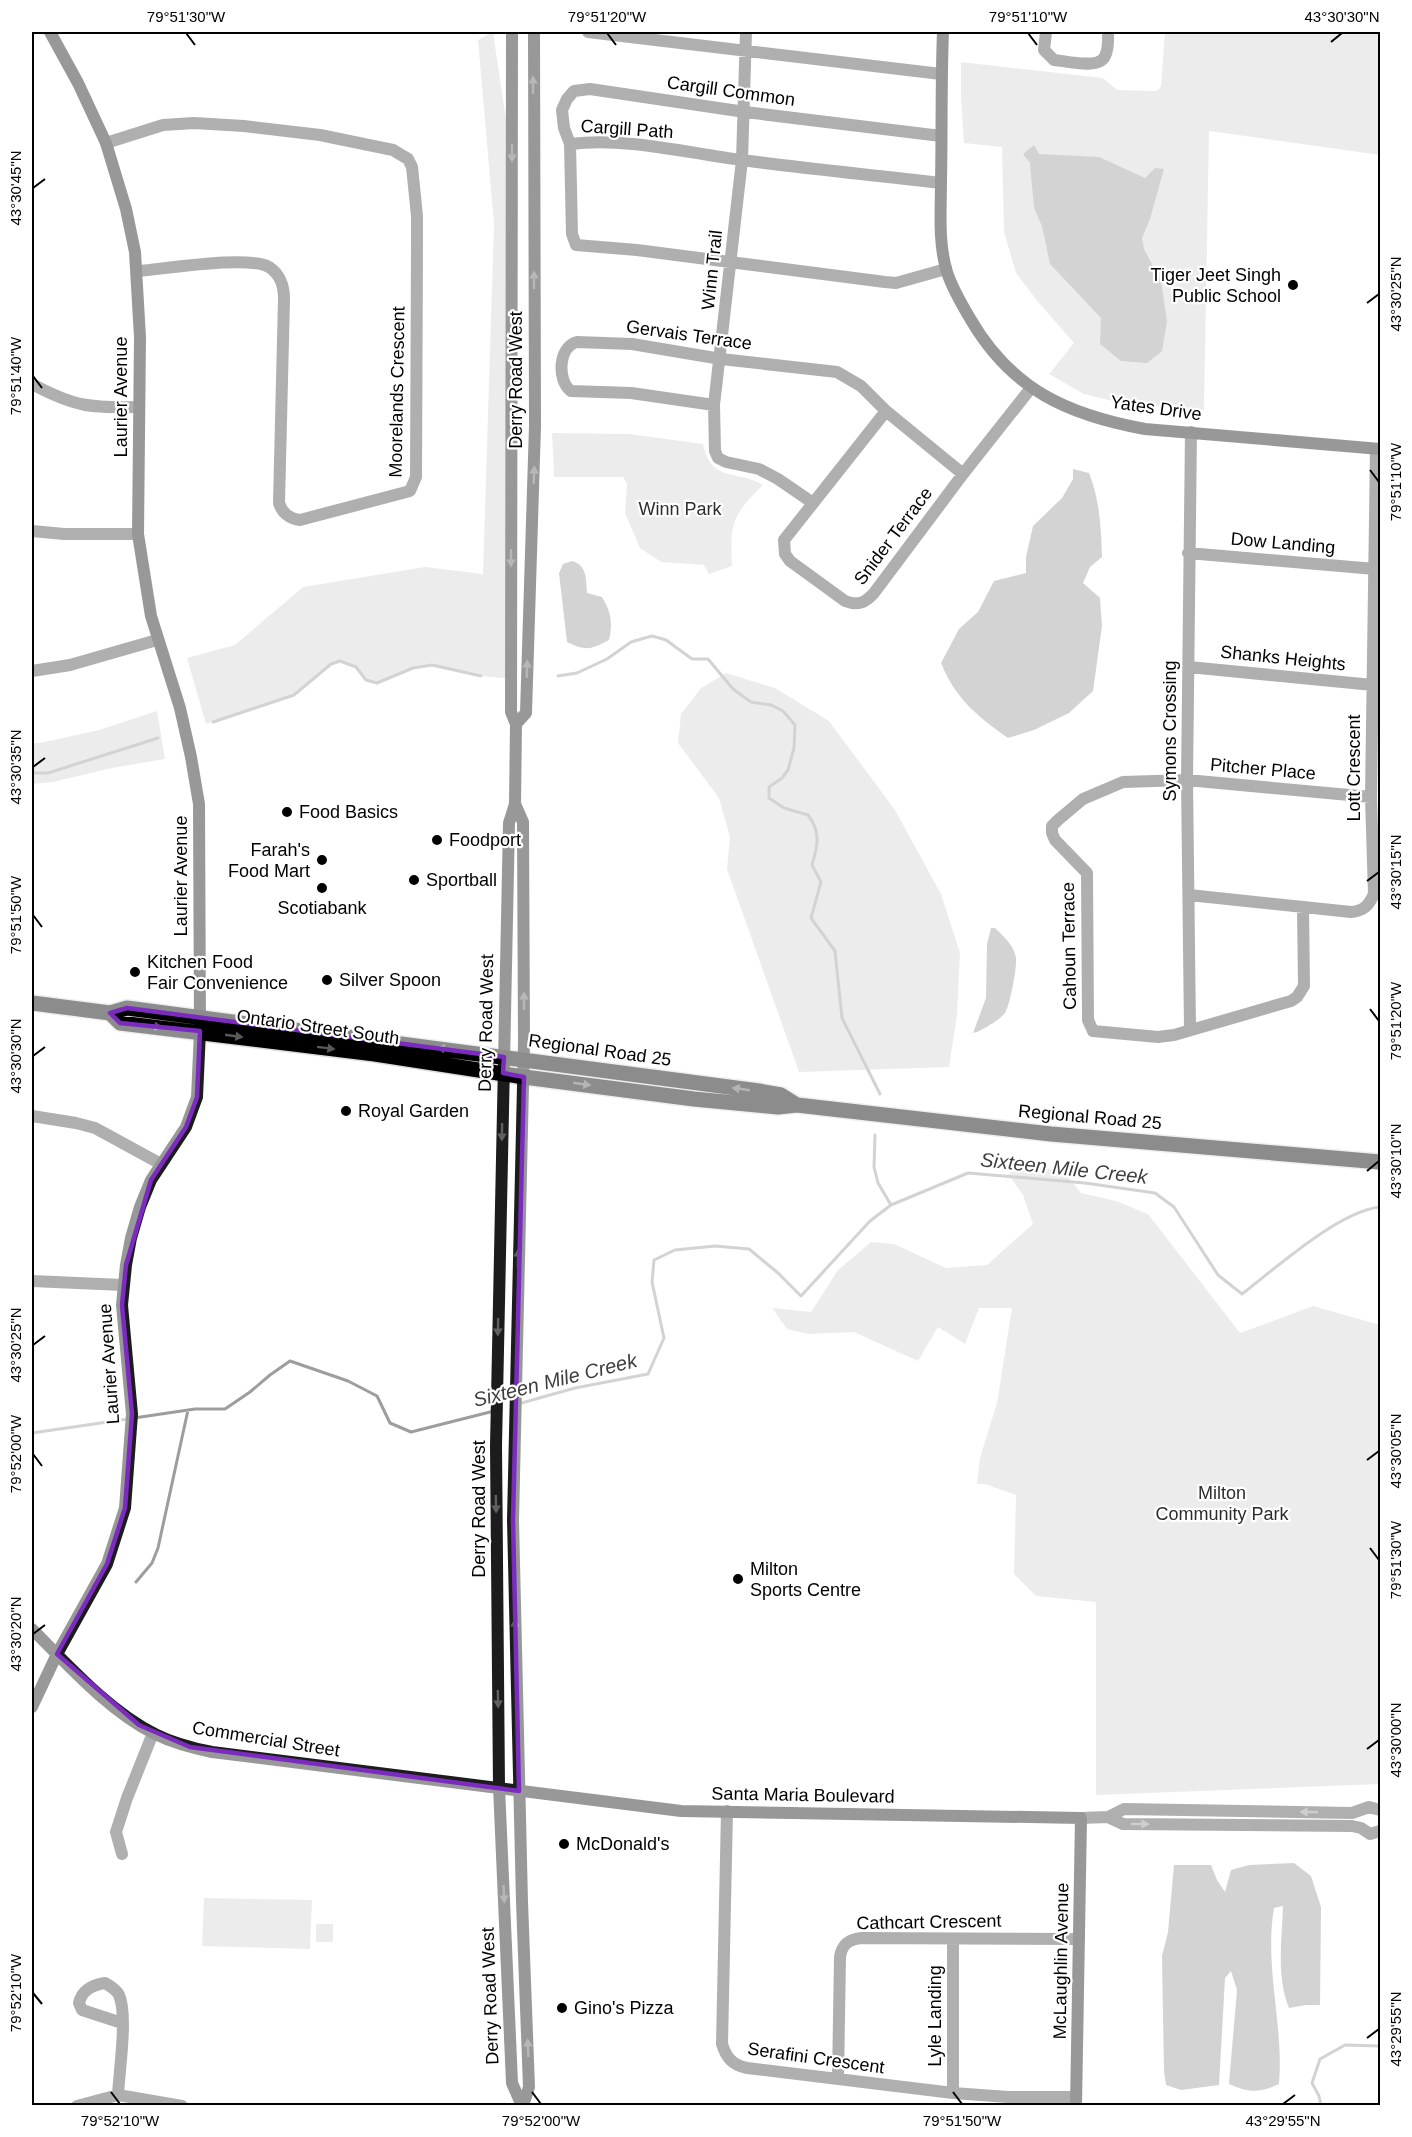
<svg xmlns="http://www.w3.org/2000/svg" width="1412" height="2137" font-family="Arial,sans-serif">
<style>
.green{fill:#d6d6d6}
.water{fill:#9d9d9d}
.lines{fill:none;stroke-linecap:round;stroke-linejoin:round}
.stream{stroke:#9d9d9d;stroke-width:3}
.primary-casing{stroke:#dbdbdb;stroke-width:18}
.street{stroke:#4f4f4f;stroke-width:12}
.secondary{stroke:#1c1c1c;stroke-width:12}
.primary{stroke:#000;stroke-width:15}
.oneway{fill:#606060}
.oneway2{fill:#595959}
.oneway3{fill:#959595}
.marked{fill:none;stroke:#7b2cbf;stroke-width:4.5;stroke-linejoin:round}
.ticks{fill:none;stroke:#000;stroke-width:2}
.poi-dot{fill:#000;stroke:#fff;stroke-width:2}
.labels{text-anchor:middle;stroke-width:4.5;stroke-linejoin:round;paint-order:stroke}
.street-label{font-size:18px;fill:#000;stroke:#fff}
.poi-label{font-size:18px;fill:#000;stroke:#fff;text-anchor:start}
.park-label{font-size:18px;fill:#2d2d2d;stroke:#fff}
.water-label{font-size:20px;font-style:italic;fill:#3e3e3e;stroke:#fff}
.neatline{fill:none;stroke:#000;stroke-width:2}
.ticks-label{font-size:15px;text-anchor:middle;fill:#000}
</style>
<rect width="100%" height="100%" fill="#fff"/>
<path class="green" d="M493,32L518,201L513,679L481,676L432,665L413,668L377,683L366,680L356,667L340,661L331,664L294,695L206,724L187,658L235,645L303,587L425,567L483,574L494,224L478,40Z
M1165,32H1380V155L1209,131L1204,410L1121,403L1084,394L1049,374L1074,343L1038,302L1016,273L1004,232L1002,147L964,143L961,98V62L1103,78L1117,90L1157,91L1161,86Z
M552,433L629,434L703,444C711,483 736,469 763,485C732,516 730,522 732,566L709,574L704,565L661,562L640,548L625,513L627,484L623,477H554Z
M726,673L775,688L829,721L895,810L941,894L960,953L957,1015L949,1067L799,1072L727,869L730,837L719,798L678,743L681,714L701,688Z
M157,711L165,759L112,768L53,782L32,784V743H40L99,730Z
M1024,1165L1063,1171L1081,1193L1116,1201L1148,1214L1240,1333L1313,1306L1380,1325V1784L1096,1795V1602L1036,1596L1014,1574L1016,1495L985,1484H977L980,1458L997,1403L1012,1308H979L965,1344L938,1327L918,1361L854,1332L808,1334L787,1329L772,1308L811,1312L838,1270L871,1242L894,1244L946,1268L987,1265L1033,1224L1023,1195L1008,1174Z
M204,1898L312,1900L310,1949L202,1946Z
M316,1924H333V1942H316Z"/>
<path class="water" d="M1034,145L1039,154L1099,157L1145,178L1155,168L1164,169L1150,219L1142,238L1144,249L1161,281L1167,321L1162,351L1147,363L1121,361L1100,344L1101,318L1050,264L1042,226L1034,208L1030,163L1023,154Z
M1073,469L1089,473C1100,501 1101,528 1102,557L1090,567L1083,583L1100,598L1102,626L1093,691L1069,713L1034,730L1008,738C977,716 955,698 941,663L959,629L978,612L994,581L1026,573V557L1033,526L1062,498L1073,479Z
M572,561C587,565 586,579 587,593L602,597C611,612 613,623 609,640C590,650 586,651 567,642L559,573L563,564Z
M991,928H995C1004,937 1014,945 1016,958C1017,968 1010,1005 1005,1013C1001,1019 980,1032 973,1033L986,998L987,944Z
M1294,1863L1311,1876L1321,1907L1320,2005H1306L1289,2008C1276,1976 1282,1939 1283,1906L1274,1908C1264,1966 1284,2026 1279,2084C1259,2093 1249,2093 1229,2084L1237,1990L1231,1971L1225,1978L1219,2085L1181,2090L1166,2085L1164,2071L1162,1956L1168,1932L1174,1865H1211L1217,1880L1225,1892L1231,1870L1249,1865Z"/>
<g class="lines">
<path class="stream" d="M558,676L577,673L607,659L631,642L652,636L666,640L692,659H708L733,689L751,702L771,705L783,711L795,725L794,748L788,770L782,778L769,787V798L784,808L808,815C821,832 818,845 812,865L821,882L811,918L835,951L842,1018L880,1094
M213,722L294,695L331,664L340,661L356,667L366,680L377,683L413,668L432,665L481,676
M32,773H48L158,738
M875,1135L874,1167L878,1183L891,1205
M518,1404L575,1388L648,1374L664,1338L652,1282L654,1260L675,1250L715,1246L749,1249L778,1273L801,1296L870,1221L891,1205L968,1173L1085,1183L1155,1193L1174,1207L1218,1275L1242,1294C1276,1268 1339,1211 1380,1207
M134,1418L195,1409H225L250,1392L270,1375L290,1361L348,1381L377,1396L390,1423L411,1432L494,1411
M32,1433L128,1419
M136,1582L152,1563L158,1548L188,1410
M1321,2106L1319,2096L1312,2083L1320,2059L1345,2045L1380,2046"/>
<defs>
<path id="primary" d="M32,1003L110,1013L127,1008L759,1091L781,1095L797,1105
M110,1013L120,1023L375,1054L524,1077L694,1099L778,1107L797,1105L1051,1134L1380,1162"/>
</defs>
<use href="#primary" class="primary-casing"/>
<path class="street" d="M588,32L941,74
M746,32L742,160L714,405L715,451L718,458L726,462L759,469L778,479L813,503
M1046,32L1044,50L1054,60C1067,61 1099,70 1105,56C1109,49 1108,39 1108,32
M941,136L745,112L590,89L574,91L567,99L562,110L564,128L570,144L572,234L576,245L637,250L885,282L896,283L946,269
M106,143L163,125L194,123L244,126L320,135L393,150L408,159L412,167L417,216V246L416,477L410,491L300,520C290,519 282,513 279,503L284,299C284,286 281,275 269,267C247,255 166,269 138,271
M570,144C627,137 686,153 742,160C808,169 875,175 941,183
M32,384C75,407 90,408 139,407
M714,405L631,393L571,391C557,381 558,347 577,342L632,344L721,359L837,372L861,386L886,411L963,474
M886,411L784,540L785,554L790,561L845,601C858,606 865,603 874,593L963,474L1031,388
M32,531L64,534H138
M1188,553L1375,569
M1189,667L1373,685
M32,671L70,665L157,640
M1189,895L1351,912C1364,911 1369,905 1374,894L1371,797L1376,449
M1303,907L1304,986L1297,997L1291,1001L1174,1035L1158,1037L1093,1031L1088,1020L1087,873L1055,840L1052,833V826L1058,820L1083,799L1123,782L1187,780L1371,797
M1190,1029L1187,780L1191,432
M32,1116L76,1123L95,1128L161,1164
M32,1281L123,1285
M1380,1810L1369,1807L1352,1813L1124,1809L1108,1817L1123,1824L1352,1826L1361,1828L1370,1834L1380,1831
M727,1811L722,2044C726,2057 732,2065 747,2068L953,2093L1008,2097H1076
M1081,1818L1108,1817
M122,1854L116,1832L127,1798L153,1733
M838,2079L840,1957C842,1944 849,1939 862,1938L1079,1939
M953,2093V1939
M118,2095C119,2072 128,2015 119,1995C116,1989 110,1986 105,1983C92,1985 82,1990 79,2003L82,2010L122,2023
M77,2106L118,2095L182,2106"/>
<path class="secondary" d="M512,32L511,712L516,724L515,804L509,823L496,1446L499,1787L512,2083L522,2106
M943,32C941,81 942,131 941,181C941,211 938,243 947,272C952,288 962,305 971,320C1012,390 1068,415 1145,429L1380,449
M516,724L526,713L535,426L534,32
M515,804L523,822L524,1042L513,1520L522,1902L529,2087L523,2106
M32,1629C68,1665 109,1711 155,1734C173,1743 192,1748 212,1752L681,1811L1081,1818L1076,2106
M32,1707L57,1654L107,1564L125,1508L132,1414L122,1305L126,1265L131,1238L140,1207L151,1180L186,1127L197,1097L200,1031L199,804L191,757L180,708L151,616L138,534L140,337L135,252L126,209L106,143L78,83L50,32"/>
<use href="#primary" class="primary"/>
</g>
<defs><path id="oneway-solid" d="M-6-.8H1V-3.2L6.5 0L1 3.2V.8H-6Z" transform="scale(1.5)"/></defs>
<g class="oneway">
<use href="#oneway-solid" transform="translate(533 85) rotate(-90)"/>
<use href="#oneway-solid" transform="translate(512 153) rotate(90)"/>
<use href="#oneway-solid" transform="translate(534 280) rotate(-90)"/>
<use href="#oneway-solid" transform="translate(534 475) rotate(-88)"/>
<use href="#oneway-solid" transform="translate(511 558) rotate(90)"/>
<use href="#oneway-solid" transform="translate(527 669) rotate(-88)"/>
<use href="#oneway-solid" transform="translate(524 1001) rotate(-90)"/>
<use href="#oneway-solid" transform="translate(502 1132) rotate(91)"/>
<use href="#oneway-solid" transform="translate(518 1258) rotate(-89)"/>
<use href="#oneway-solid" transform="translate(498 1327) rotate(91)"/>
<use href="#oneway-solid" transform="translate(496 1504) rotate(89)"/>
<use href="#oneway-solid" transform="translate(515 1628) rotate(-91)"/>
<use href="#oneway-solid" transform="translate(498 1699) rotate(89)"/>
<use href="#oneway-solid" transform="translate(504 1894) rotate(87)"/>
<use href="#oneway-solid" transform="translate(528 2048) rotate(-92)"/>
</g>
<g class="oneway2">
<use href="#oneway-solid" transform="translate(153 1026) rotate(6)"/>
<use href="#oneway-solid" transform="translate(234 1036) rotate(8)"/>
<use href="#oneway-solid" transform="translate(326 1048) rotate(7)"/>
<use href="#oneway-solid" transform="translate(446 1049) rotate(-173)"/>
<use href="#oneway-solid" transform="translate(582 1084) rotate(8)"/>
<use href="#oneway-solid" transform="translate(741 1089) rotate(-172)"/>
</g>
<g class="oneway3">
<use href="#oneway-solid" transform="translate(1309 1812) rotate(-179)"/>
<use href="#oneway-solid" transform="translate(1140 1824)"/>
</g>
<path d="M0 0H1412V2137H0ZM127,1008L504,1057L503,1073L524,1077L513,1520L519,1791L190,1747L139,1725L57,1654L107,1564L125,1508L132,1414L122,1305L126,1265L151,1180L186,1127L197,1097L200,1031L120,1023L110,1013Z" fill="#fff" fill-opacity=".55" fill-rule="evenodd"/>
<path class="marked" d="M127,1008L504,1057L503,1073L524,1077L513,1520L519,1791L190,1747L139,1725L57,1654L107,1564L125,1508L132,1414L122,1305L126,1265L151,1180L186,1127L197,1097L200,1031L120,1023L110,1013Z"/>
<path class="ticks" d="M186,33L195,45M607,33L616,45M1028,33L1037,45M1331,42L1342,33M33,188L45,179M1367,303L1379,294M33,376L42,388M1370,470L1379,482M33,767L45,758M1367,881L1379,872M33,915L42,927M1370,1009L1379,1021M33,1056L45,1047M1367,1171L1379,1161M33,1345L45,1336M33,1454L42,1466M1367,1460L1379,1451M1370,1548L1379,1560M33,1634L45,1625M1367,1749L1379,1740M33,1993L42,2004M1367,2038L1379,2029M111,2092L120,2104M532,2092L541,2104M953,2092L962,2104M1283,2104L1295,2095"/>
<g class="poi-dot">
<circle cx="1293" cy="285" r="6"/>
<circle cx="287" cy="812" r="6"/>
<circle cx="437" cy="840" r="6"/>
<circle cx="322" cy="860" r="6"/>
<circle cx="414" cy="880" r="6"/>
<circle cx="322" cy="888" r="6"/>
<circle cx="135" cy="972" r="6"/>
<circle cx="327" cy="980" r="6"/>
<circle cx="346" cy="1111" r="6"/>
<circle cx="738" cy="1579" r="6"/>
<circle cx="564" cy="1844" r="6"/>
<circle cx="562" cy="2008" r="6"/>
</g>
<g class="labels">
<g class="street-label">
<text transform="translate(731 91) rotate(8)" y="6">Cargill Common</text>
<text transform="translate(627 129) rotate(4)" y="6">Cargill Path</text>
<text transform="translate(712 270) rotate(-84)" y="6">Winn Trail</text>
<text transform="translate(689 335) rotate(8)" y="6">Gervais Terrace</text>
<text transform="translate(516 380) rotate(-90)" y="6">Derry Road West</text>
<text transform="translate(397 392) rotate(-89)" y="6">Moorelands Crescent</text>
<text transform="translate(121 397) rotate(-90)" y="6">Laurier Avenue</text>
<text transform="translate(1156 408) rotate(8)" y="6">Yates Drive</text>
<text transform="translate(893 536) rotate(-53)" y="6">Snider Terrace</text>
<text transform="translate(1283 543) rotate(5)" y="6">Dow Landing</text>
<text transform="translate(1283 658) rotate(6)" y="6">Shanks Heights</text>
<text transform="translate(1170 731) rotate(-90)" y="6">Symons Crossing</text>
<text transform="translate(1354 768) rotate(-90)" y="6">Lott Crescent</text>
<text transform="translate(1263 769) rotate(5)" y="6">Pitcher Place</text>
<text transform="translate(181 876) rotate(-90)" y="6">Laurier Avenue</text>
<text transform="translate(1069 946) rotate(-91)" y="6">Cahoun Terrace</text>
<text transform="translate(486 1023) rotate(-89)" y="6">Derry Road West</text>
<text transform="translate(318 1027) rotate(8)" y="6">Ontario Street South</text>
<text transform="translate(600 1050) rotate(8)" y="6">Regional Road 25</text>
<text transform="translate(1090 1117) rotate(5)" y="6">Regional Road 25</text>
<text transform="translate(109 1364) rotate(-94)" y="6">Laurier Avenue</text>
<text transform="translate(479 1509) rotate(-90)" y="6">Derry Road West</text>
<text transform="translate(266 1739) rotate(9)" y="6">Commercial Street</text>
<text transform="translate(803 1795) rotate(1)" y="6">Santa Maria Boulevard</text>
<text transform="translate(929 1922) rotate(-1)" y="6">Cathcart Crescent</text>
<text transform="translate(1061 1961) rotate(-89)" y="6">McLaughlin Avenue</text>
<text transform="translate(490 1996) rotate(-92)" y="6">Derry Road West</text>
<text transform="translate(935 2016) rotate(-90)" y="6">Lyle Landing</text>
<text transform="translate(816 2058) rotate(8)" y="6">Serafini Crescent</text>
</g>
<g class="poi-label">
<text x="1281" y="281" text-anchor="end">Tiger Jeet Singh<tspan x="1281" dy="21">Public School</tspan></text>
<text x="299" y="818">Food Basics</text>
<text x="449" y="846">Foodport</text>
<text x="310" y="856" text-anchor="end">Farah's<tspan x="310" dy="21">Food Mart</tspan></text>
<text x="426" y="886">Sportball</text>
<text x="322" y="914" text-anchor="middle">Scotiabank</text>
<text x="147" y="968">Kitchen Food<tspan x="147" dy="21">Fair Convenience</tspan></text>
<text x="339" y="986">Silver Spoon</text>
<text x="358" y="1117">Royal Garden</text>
<text x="750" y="1575">Milton<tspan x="750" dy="21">Sports Centre</tspan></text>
<text x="576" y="1850">McDonald's</text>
<text x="574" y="2014">Gino's Pizza</text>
</g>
<g class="park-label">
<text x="680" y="515">Winn Park</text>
<text x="1222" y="1499">Milton<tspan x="1222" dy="21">Community Park</tspan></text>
</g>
<g class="water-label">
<text transform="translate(1064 1168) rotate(6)" y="7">Sixteen Mile Creek</text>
<text transform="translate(555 1380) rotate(-14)" y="7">Sixteen Mile Creek</text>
</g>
</g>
<rect width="1412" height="2137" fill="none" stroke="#ffffff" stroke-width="66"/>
<rect x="33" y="33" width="1346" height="2071" class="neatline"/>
<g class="ticks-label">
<text x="186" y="22">79°51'30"W</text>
<text x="607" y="22">79°51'20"W</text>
<text x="1028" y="22">79°51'10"W</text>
<text x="1342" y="22">43°30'30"N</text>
<text transform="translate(16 188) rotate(-90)" y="5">43°30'45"N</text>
<text transform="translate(1396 294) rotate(-90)" y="5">43°30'25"N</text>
<text transform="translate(16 376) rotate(-90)" y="5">79°51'40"W</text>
<text transform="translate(1396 482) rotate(-90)" y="5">79°51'10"W</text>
<text transform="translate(16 767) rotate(-90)" y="5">43°30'35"N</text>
<text transform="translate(1396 872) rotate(-90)" y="5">43°30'15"N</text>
<text transform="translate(16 915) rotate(-90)" y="5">79°51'50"W</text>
<text transform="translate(1396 1021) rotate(-90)" y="5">79°51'20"W</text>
<text transform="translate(16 1056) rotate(-90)" y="5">43°30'30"N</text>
<text transform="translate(1396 1161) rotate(-90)" y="5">43°30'10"N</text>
<text transform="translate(16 1345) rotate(-90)" y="5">43°30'25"N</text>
<text transform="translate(1396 1451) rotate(-90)" y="5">43°30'05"N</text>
<text transform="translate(16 1454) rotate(-90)" y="5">79°52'00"W</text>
<text transform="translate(1396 1560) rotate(-90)" y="5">79°51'30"W</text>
<text transform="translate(16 1634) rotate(-90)" y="5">43°30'20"N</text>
<text transform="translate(1396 1740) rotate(-90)" y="5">43°30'00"N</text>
<text transform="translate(16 1993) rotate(-90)" y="5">79°52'10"W</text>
<text transform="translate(1396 2029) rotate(-90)" y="5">43°29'55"N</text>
<text x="120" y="2126">79°52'10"W</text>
<text x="541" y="2126">79°52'00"W</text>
<text x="962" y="2126">79°51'50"W</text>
<text x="1283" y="2126">43°29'55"N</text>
</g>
</svg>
